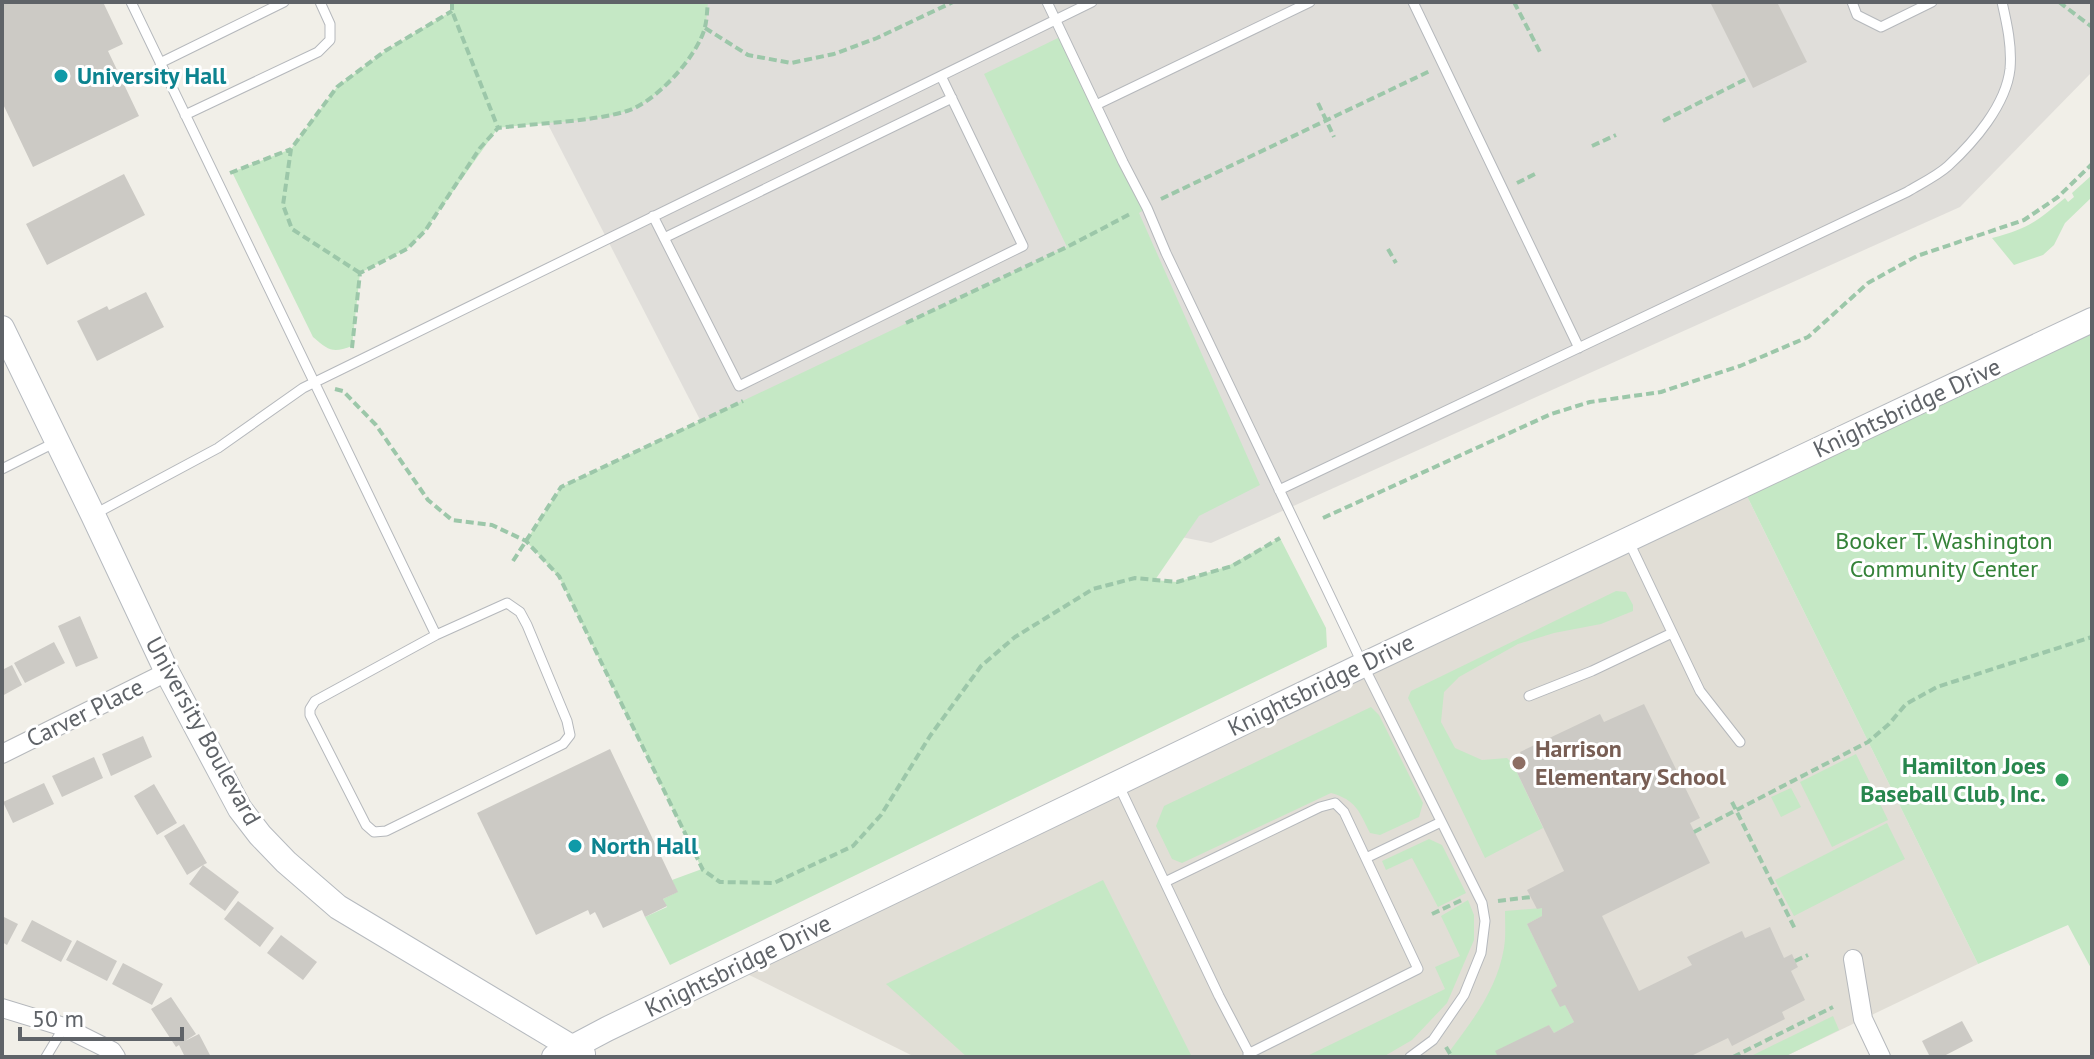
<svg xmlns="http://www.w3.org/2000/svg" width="2094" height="1059" font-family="'PT Sans',sans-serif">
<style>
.industrial{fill:#e0deda}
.education{fill:#e1ded6}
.green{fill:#c5e8c5}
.building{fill:#cccac5}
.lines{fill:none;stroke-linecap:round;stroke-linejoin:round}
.lane-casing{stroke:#b5b8bc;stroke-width:11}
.street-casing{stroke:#b5b8bc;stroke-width:20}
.secondary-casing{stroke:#b6babf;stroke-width:26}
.path{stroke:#9cc7a9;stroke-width:4;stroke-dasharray:8 4;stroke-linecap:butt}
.lane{stroke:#fff;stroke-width:9}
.street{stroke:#fff;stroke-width:18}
.secondary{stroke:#fff;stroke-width:24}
.culture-dot{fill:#0f9aa8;stroke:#fff;stroke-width:3}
.education-dot{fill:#8d6e63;stroke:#fff;stroke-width:3}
.leisure-dot{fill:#2e9e5b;stroke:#fff;stroke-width:3}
.labels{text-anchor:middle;stroke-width:6;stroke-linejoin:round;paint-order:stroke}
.culture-label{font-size:24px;font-weight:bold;fill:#0d838f;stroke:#fff;text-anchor:start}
.street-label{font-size:24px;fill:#5f6368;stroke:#fff}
.park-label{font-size:24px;fill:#348238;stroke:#fff}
.education-label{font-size:24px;font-weight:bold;fill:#785e54;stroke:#fff;text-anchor:start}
.leisure-label{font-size:24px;font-weight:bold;fill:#27864d;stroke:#fff;text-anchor:end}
</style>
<rect width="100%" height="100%" fill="#f1efe8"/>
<path class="industrial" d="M485,2H2092V72L1960,207L1211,543L712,443Z"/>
<path class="education" d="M1742,486L1978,964L1784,1057H915L735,968Z"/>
<path class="green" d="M452,2H708C707,10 707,19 705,27C698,56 656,102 627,111C588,123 540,122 498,128L425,231L407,249L360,273L352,346C333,353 329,351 313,337L232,172L291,149L337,87L385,51L452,11Z
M1064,35L1147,208L1139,213L1260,485L1199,516L1155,580L1177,582L1226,567L1280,538L1326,628L1327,647L670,965L645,917L667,907L663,899L677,892L672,880L702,869L559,577L526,541L561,487L1067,247L984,74Z
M2092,175V197L2065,223L2054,245L2043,255L2014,265L1992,238C2028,229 2037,221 2065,198L2068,202L2074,197L2072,193Z
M2092,320V970L2068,925L1978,964L1742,486Z
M1616,591L1626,592L1633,605V611L1601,624L1554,633L1518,644L1459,677L1444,692L1441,722L1455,748L1482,760L1507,758L1513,764L1543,828L1485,858L1408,698L1411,691Z
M1371,707L1379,715L1423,803L1419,817L1380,835L1370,833C1359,811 1356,800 1331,793L1182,863L1172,859L1156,826L1164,806Z
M1856,754L1888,820L1832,847L1800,782Z
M1791,788L1801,807L1781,817L1771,797Z
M1887,823L1905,859L1794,916L1775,880Z
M1429,839L1442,845L1466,893L1438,907L1412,858L1386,870L1382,861Z
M1103,880L1192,1057H967L886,984Z
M1468,900L1474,915V940L1447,1003L1412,1040L1383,1057H1305L1445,989L1435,967L1460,956L1441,916Z
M1542,908V916L1527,924L1557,986L1551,990L1565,1005L1574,1022L1554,1033L1549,1025L1498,1057H1452L1449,1052C1473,1020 1497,989 1504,948C1506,936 1505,923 1505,911Z
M1833,1016L1839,1030L1784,1057H1749Z"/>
<path class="building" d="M2,2H103L123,44L108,51L139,116L33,167L2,102Z
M1710,2H1777L1807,62L1753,88Z
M124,174L145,215L47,265L26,224Z
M146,292L164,327L97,361L77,321L107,306L109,310Z
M80,616L98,658L76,667L58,626Z
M54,642L65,663L25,683L14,663Z
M12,665L22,685L2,696V670Z
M1644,704L1700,818L1690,823L1710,863L1602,916L1639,991L1692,965L1687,957L1742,931L1745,938L1770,927L1784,958L1792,954L1795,961L1798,967L1791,971L1805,1000L1782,1012L1785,1019L1732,1046L1728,1038L1689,1057H1498L1495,1051L1549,1025L1554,1033L1574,1022L1565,1005L1560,1007L1551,990L1557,986L1527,924L1542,916V908L1537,909L1527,890L1564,871L1513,764L1523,759L1520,752L1600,714L1604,722Z
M143,736L152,757L111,776L102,754Z
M610,749L678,892L663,899L667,906L645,917L642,910L603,928L595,912L590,915L588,910L536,935L477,813Z
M94,757L103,778L62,797L52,776Z
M44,783L54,804L13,823L3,802Z
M154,784L177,823L157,835L134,796Z
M184,824L207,863L203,865L239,892L225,911L189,884L203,865L187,875L164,836Z
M238,901L274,928L260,947L224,919Z
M2,916L18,924L7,945L2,942Z
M32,920L72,941L61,962L21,941Z
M281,935L317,962L303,980L267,953Z
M77,940L117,961L107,981L66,960Z
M123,963L163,984L152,1005L112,984Z
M171,997L196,1034L185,1041L199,1034L211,1057H185L179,1045L176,1047L151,1009Z
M1962,1021L1973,1041L1942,1057H1930L1922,1041Z"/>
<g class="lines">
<defs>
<path id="lane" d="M131,2L436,635
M1047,2L1123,162L1147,208L1166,253L1363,665L1482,903L1485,921L1481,953L1464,995L1433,1040L1410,1057
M1413,2L1579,348
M1852,2L1857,15L1881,27L1932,2
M160,63L284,2
M1096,105L1310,2
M185,115L318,52L330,40V24L320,2
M653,216L739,386L1023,246L941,76
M664,238L952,98
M2,469L56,442
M1279,490L1907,192C1920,184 1937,176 1948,166C1974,142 2006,105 2010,69C2012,46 2007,24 2002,2
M93,515L218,448L303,388L1092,2
M1629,542L1700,691L1740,742
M507,603L520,612L527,625L567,721L570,735L563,744L386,831L374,832L366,825L310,715V709L315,701L436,635Z
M1529,696L1592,671L1672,633
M1119,786L1219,996L1251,1057
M1366,858L1441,822
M1165,882L1320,807L1335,803L1344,812L1418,969L1248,1054
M46,1057L64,1027"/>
<path id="street" d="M2,754L167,672
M1853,959L1863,1019L1881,1057
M2,1008L64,1027L112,1051L116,1057"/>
<path id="secondary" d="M2,328L93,515L167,672L240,809L260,835L286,862L338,907L583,1054
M554,1057L607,1029L1363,665L2092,320"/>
</defs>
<use href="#lane" class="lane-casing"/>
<use href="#street" class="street-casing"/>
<use href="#secondary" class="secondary-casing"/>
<path class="path" d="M452,2V11L498,128
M1514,2L1541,54
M2059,2L2092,27
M705,28L748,55L791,63L834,54L877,38L953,2
M1318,103L1334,137
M1663,121L1746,79
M1592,146L1616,135
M230,173L291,149
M1517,183L1535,174
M1161,199L1430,71
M1388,249L1396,263
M360,273L292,229L283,205L291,149L337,87L385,51L452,11
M906,323L1067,247L1132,213
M352,348L360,273L407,249L425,231L480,148L498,128C538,123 591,122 627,111C656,102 698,56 705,27C707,19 707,10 708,2
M335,389L343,391L376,425L428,500L452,520L492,525L526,541L559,576L703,870L720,882L774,883L853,846L881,815L930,736L981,666L1015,637L1093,589L1135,578L1177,582L1232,566L1280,538
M1323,518L1551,414L1590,402L1661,392L1740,366L1808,337L1868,283L1917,256L2024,220L2058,197L2092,164
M513,561L561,487L743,401
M1732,802L1795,929
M1694,832L1868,742L1889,724L1906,704L1937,687L2092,637
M1498,901L1531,897
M1432,914L1464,899
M1795,961L1808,955
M1446,1047L1452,1057
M1733,1057L1833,1007"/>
<use href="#lane" class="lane"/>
<use href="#street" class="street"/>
<use href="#secondary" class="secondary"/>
</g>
<g class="culture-dot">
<circle cx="61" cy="76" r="8"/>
<circle cx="575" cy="846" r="8"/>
</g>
<circle class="education-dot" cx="1519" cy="763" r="8"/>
<circle class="leisure-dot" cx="2062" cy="780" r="8"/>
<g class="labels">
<g class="culture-label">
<text x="77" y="84">University Hall</text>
<text x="591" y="854">North Hall</text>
</g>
<g class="street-label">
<text transform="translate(1907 408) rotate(-25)" y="8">Knightsbridge Drive</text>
<text transform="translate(1321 685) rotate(-26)" y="8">Knightsbridge Drive</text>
<text transform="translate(85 713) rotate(-26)" y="8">Carver Place</text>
<text transform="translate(203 731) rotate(61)" y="8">University Boulevard</text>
<text transform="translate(738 966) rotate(-26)" y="8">Knightsbridge Drive</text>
</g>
<g class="park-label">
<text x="1944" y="549">Booker T. Washington<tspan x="1944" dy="28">Community Center</tspan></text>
</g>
<g class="education-label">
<text x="1535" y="757">Harrison<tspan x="1535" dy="28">Elementary School</tspan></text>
</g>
<g class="leisure-label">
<text x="2046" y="774">Hamilton Joes<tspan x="2046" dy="28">Baseball Club, Inc.</tspan></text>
</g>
</g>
<rect width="2094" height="1059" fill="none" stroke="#5f6368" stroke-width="8"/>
<path d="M20 1027v12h162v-12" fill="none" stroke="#5f6368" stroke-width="4"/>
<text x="32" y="1027" font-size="24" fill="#5f6368" stroke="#ffffff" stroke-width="6" paint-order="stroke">50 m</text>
</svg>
